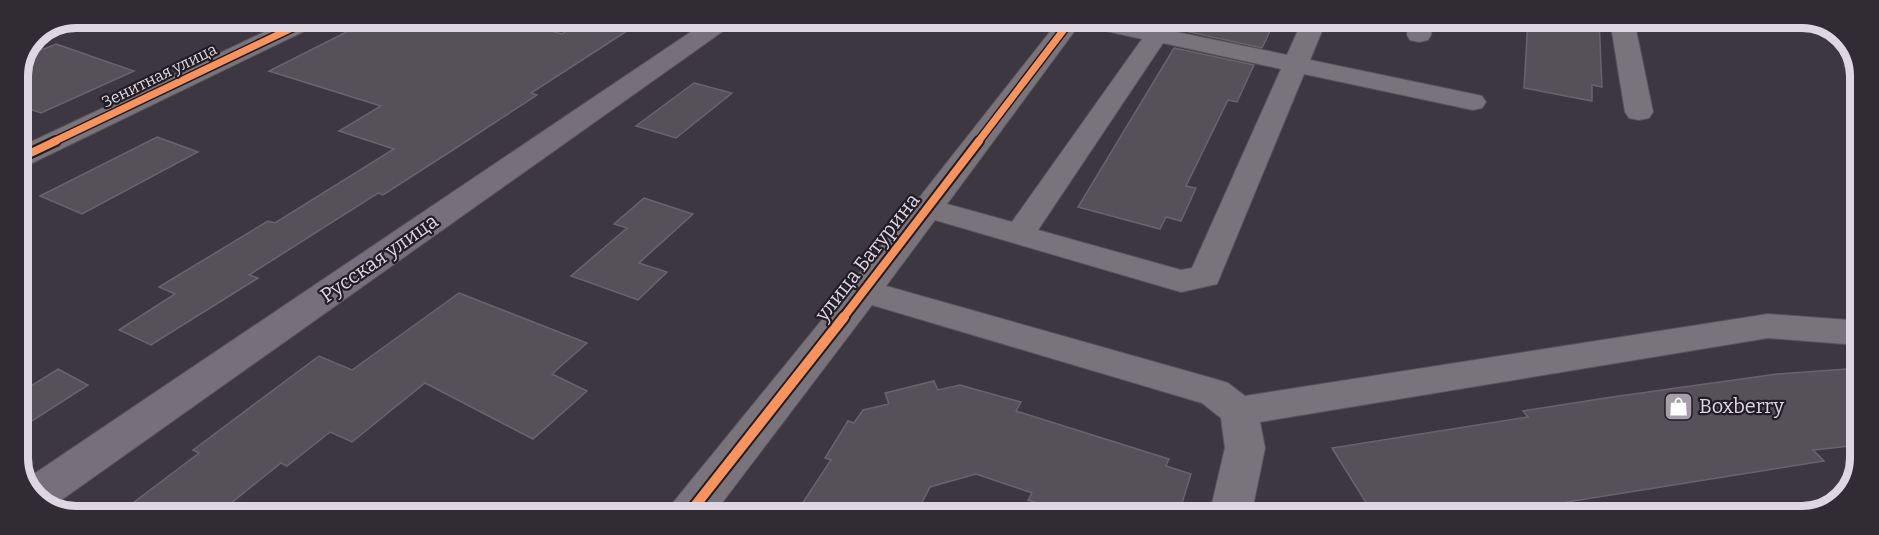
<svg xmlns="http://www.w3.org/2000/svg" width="1879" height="535" font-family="Bitter,serif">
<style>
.building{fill:#565159;stroke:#69646c;stroke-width:1.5}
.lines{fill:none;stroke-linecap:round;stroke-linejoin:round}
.minor-casing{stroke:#59545c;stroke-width:2}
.major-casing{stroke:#59545c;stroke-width:2}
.minor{fill:#79747c;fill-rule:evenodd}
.major{fill:#786f7c;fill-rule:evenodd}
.cycleway-far2-casing{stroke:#221d25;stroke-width:10}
.cycleway-far1-casing{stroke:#221d25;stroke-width:12}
.cycleway-casing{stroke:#221d25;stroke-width:14}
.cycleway-far2{stroke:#f8935d;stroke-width:7}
.cycleway-far1{stroke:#f8935d;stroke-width:8}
.cycleway{stroke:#f8935d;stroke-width:10}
.labels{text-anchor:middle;stroke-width:4.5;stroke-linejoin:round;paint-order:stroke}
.far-street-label{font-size:16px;fill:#ded7e2;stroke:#221d25}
.street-label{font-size:20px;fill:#ded7e2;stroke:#221d25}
.poi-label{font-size:20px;fill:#ded7e2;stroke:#221d25;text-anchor:start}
.rim{fill:none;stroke:#ded7e2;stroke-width:8}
</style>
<rect width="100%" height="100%" fill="#3d3741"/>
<path class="building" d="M374,18H503L562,34L587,19L630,29L531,93L537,95L459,146L383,195L378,193L249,275L258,278L151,345L119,330L175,294L159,287L268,221L275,223L394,149L339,131L381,106L269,71Z
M1192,19H1267L1265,24L1273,25L1262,48L1185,31Z
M1528,20H1599L1602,87L1592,85V101L1524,88Z
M56,44L134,71L41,113L18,105V76L26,56Z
M1174,48L1254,65L1237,102L1228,100L1186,186L1196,188L1181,221L1166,217L1160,229L1078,207Z
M694,83L732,93L676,138L636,126Z
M157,137L198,152L82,214L40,196Z
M644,198L693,214L639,263L667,272L638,300L571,276L627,228L614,224Z
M459,293L587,343L552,374L587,391L533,439L425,383L352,442L330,432L287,466L281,463L216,515H117L199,453L193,450L319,356L352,370Z
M1860,368L1859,445L1813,450L1824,461L1567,502L1574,511L1539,517H1375L1332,448L1528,417L1523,411L1612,397L1777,374Z
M58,369L88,385L18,430V394Z
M934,381L938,390L960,385L1021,402L1016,411L1169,459L1166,466L1191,474L1178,516H1076L1028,500L1032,493L976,474L930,487L915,516H794L831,460L825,458L848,421L854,423L863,410L889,404L885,393Z"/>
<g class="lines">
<defs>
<path id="minor" d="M294,18H325L321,23L28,165L18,168V148Z
M1060,19H1116L1151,26L1156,19H1180L1172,31L1287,55L1303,19H1327L1310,60L1473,94L1482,96L1486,102L1482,108L1473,110L1304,74L1217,284L1181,292L935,220L886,286L1215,379L1228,383L1245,396L1768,314L1849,320L1860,323V348L1845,344L1768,338L1260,422L1265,448L1251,516H1209L1225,448L1221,418L1202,403L872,305L712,516H666L672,504L852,283ZM1079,25L1142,39L1012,222L947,204ZM1163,43L1281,69L1192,268L1181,270L1038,230Z
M1409,19H1433L1431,35L1428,40L1419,42L1410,40L1407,35Z
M1610,20H1634L1653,112L1649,118L1639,120L1629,118L1625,112Z
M1855,59L1861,72V73L1848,71L1844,66L1848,61Z"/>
<path id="major" d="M710,19H737L733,24L50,508L33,497L25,480Z"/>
</defs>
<use href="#minor" class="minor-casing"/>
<use href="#major" class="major-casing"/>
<use href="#minor" class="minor"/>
<use href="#major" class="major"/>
<defs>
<path id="cycleway-far2" d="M53,142L313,18
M978,142L1072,19"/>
<path id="cycleway-far1" d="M18,159L56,141
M843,318L979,141"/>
<path id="cycleway" d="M687,516L844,317"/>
</defs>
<use href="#cycleway-far2" class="cycleway-far2-casing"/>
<use href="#cycleway-far1" class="cycleway-far1-casing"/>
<use href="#cycleway" class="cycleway-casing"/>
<use href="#cycleway-far2" class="cycleway-far2"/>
<use href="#cycleway-far1" class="cycleway-far1"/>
<use href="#cycleway" class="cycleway"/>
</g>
<defs>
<symbol id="shop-square" viewBox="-11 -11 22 22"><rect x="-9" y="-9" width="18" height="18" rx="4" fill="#a69faa" stroke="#221d25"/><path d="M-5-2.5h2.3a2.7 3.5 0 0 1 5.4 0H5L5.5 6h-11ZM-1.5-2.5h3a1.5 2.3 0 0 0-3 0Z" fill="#fff"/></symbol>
</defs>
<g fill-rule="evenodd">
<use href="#shop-square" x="1662" y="390" width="33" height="33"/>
</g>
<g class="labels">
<g class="far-street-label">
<text transform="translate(159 75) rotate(-26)" y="6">Зенитная улица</text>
</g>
<g class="street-label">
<text transform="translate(867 257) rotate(-52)" y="7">улица Батурина</text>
<text transform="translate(379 258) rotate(-35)" y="7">Русская улица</text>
</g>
<g class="poi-label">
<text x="1699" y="413">Boxberry</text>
</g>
</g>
<path d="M0 0H1879V535H0ZM76 28H1802A48 48 0 0 1 1850 76V458A48 48 0 0 1 1802 506H76A48 48 0 0 1 28 458V76A48 48 0 0 1 76 28Z" fill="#312c34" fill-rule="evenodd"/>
<path class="rim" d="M76 28H1802A48 48 0 0 1 1850 76V458A48 48 0 0 1 1802 506H76A48 48 0 0 1 28 458V76A48 48 0 0 1 76 28Z"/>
</svg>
